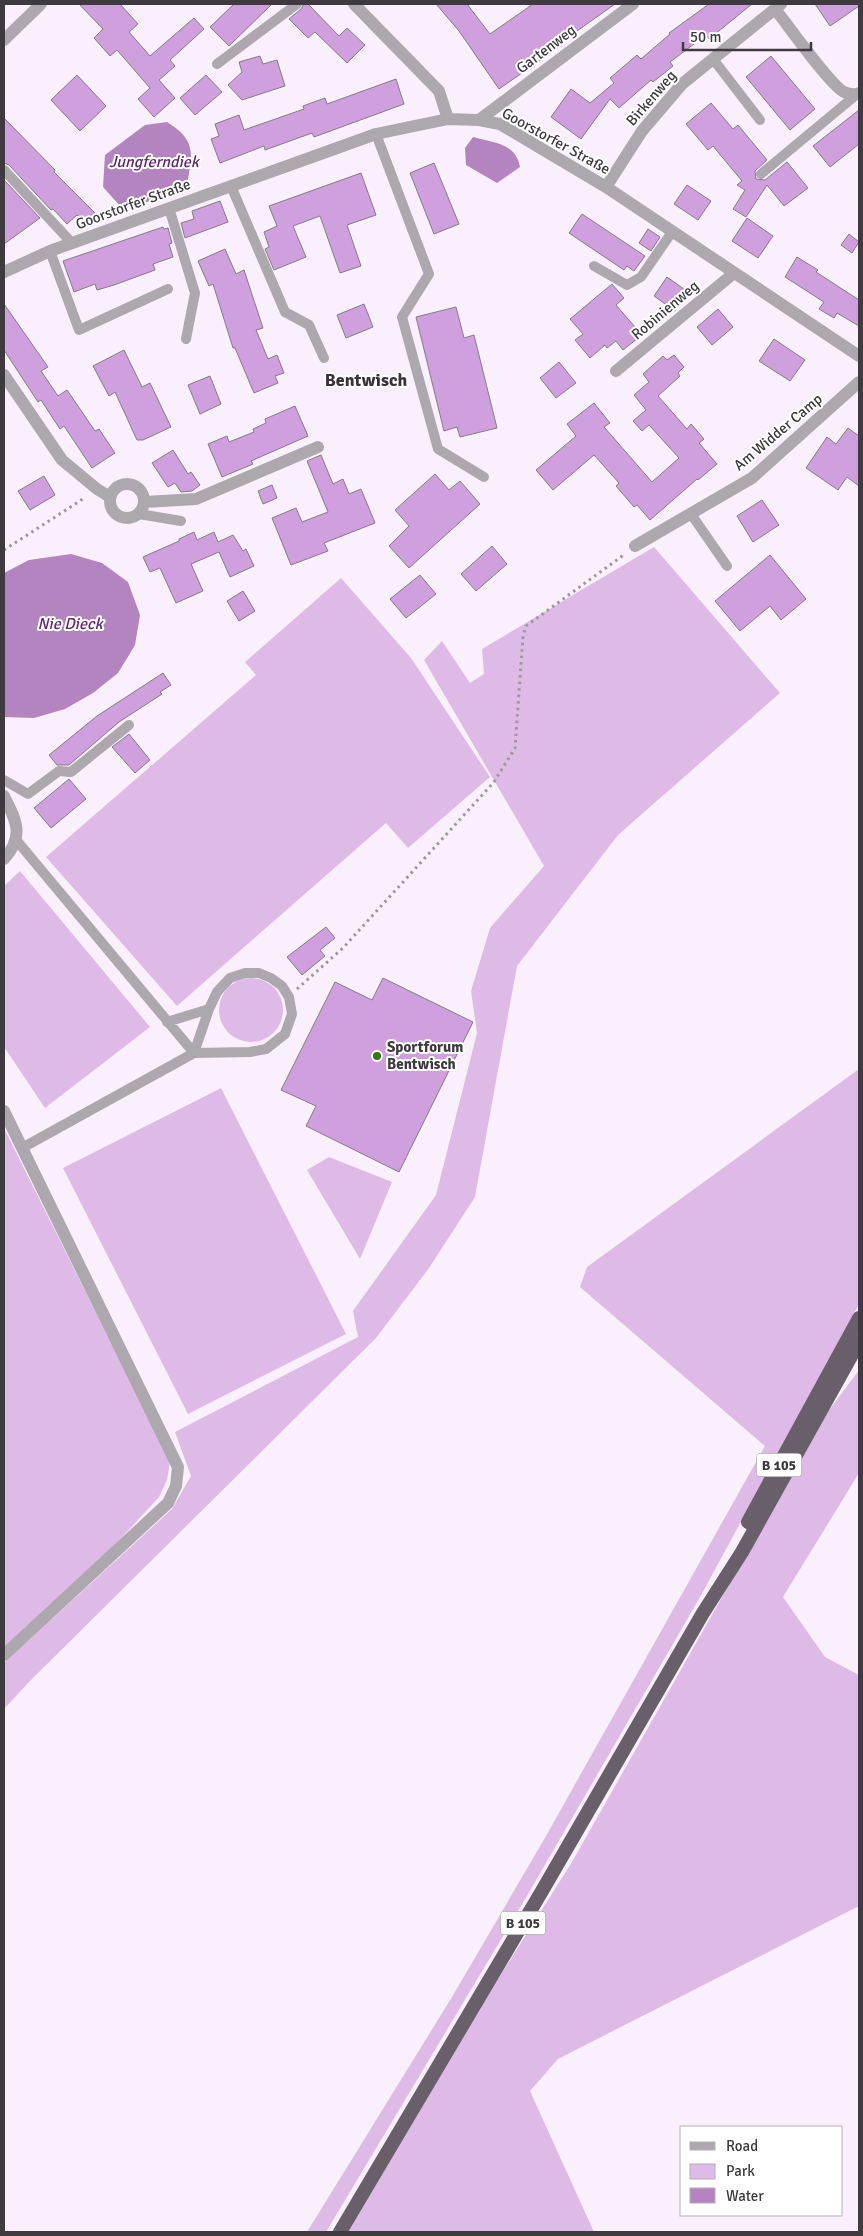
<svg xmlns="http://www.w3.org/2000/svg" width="863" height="2236" font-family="Signika,sans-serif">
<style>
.green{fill:#ddbbe6}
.water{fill:#b384c0}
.building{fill:#d09fdd;stroke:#847b86}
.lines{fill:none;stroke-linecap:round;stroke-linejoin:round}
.path{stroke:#9d969f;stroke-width:3;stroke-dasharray:2.5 4;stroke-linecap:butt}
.service{stroke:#ada8ae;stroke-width:10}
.minor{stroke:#ada8ae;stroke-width:12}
.trunk{stroke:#685f6a;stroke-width:14}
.poi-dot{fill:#317617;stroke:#fff;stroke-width:2}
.labels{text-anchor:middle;stroke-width:4;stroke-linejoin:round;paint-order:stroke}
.shield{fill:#fff;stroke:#787579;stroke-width:1}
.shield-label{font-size:14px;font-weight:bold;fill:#3e3a3f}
.street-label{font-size:15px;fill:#3e3a3f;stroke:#fff}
.poi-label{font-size:15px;font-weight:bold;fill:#3e3a3f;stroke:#fff;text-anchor:start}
.water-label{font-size:16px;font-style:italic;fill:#632872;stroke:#fff}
.quarter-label{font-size:18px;font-weight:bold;fill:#3a323c;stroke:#fff}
</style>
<rect width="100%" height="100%" fill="#faf0fd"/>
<path class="green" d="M654,547L780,693L618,835L517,966L475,1197L429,1268L376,1338L30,1681L4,1709V1663L172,1509L191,1476L175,1432L358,1337L353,1311L436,1195L477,1033L471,991L490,928L544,866L424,660L442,641L470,683L484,674L482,649Z
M341,578L411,658L490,777L408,848L386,823L177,1006L46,857L256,675L245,662Z
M20,871L150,1027L45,1108L4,1047V886Z
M219 1010a32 32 0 1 1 64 0a32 32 0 1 1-64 0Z
M859,1069V1304L699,1599L524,1901L326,2232H307L452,1997L546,1836L765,1446L580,1287L587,1267Z
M221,1088L346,1334L188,1414L63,1168Z
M4,1128L170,1462L167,1480L159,1497L113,1547L4,1648Z
M329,1157L392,1182L360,1259L307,1170Z
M859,1370V1473L783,1597L825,1657L859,1675V1906L558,2059L530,2091L594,2232H338L572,1862L824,1417Z"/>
<path class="water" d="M167,122C196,140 193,153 187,184L136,207H121L103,187L105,155L145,125Z
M473,137C494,143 516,143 520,167L497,183L466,165L465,148Z
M71,554L102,563L128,582L140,615L135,645L118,673L93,693L65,709L34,718L4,717V573L29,560Z"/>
<path class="building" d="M79,4H120L138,24L129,32L150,56L194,18L204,29L170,60L175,66L159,80L175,98L154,117L138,99L150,88L117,50L110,56L94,38L103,29Z
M234,4H272L229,46L210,27Z
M304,4H308L339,36L347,28L365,45L347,63L315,32L308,38L289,19L301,9Z
M436,4H467L490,34L533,4H615L560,43L562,45L499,89L459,31Z
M709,4H752L709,39L706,35L670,62L673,66L653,82L651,80L619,108L610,99L581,139L551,117L571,89L590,103L614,83L610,78L637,55L641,59L670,34L669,33Z
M815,4H859V6L830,26Z
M260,56L263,64L277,60L285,86L242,100L228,85L242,72L239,62Z
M771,56L815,109L790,130L746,77Z
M77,75L106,106L80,131L51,100Z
M206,75L222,92L195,115L180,98Z
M396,79L404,104L314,137L312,133L265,150L264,146L220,163L211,139L219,136L215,124L239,115L244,130L304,109L303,106L325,98L327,104Z
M711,103L733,129L738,125L767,160L755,171L756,179L765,180L787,162L808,188L784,206L767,185L746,217L733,209L745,190L737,185L742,181L713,146L708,150L686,124Z
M859,110V144L830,167L813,146Z
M4,118L55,170L54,172L95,213L82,220L77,215L67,224L53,209L51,210L9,165L4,163Z
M434,163L459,224L434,234L410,173Z
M361,173L376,215L347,225L361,266L340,273L320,216L293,226L306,257L274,270L265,249L269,247L264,232L277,226L269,206Z
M4,180L40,218L4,244Z
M687,185L711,201L698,220L674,204Z
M220,201L228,222L185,238L181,223L194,219L192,211Z
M582,214L645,256L634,271L627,266L624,270L569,233Z
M747,218L773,236L758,258L732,241Z
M163,227L164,229L168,228L172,243L169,244L173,257L153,264L155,270L114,285L97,290L95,284L74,292L63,261Z
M648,229L660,237L651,251L639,243Z
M849,234L859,242L852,253L841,245Z
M225,249L236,274L244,270L263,328L256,330L268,359L277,355L284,373L275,376L278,383L254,393L235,348H233L213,284L209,286L198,261Z
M797,257L818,270L816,272L859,300V326L837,313L834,318L819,309L824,302L785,277Z
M667,277L688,292L675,311L654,296Z
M612,284L624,298L616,305L642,335L623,350L616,341L607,348L605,345L590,358L575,340L583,334L570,319Z
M4,304L48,367L41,371L58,396L67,390L95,431L99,429L115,453L92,468L64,426L60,429L41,400L38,402L4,350Z
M364,304L373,327L346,338L337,315Z
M456,307L464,338L474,335L497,428L460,437L457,427L444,431L416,317Z
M718,309L733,327L712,345L697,327Z
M774,339L805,360L790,381L759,361Z
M124,350L142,387L150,383L171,427L143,440H137L115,392L109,396L93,366Z
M674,355L684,367L678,373L680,376L658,396L687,429L691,424L704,439L699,443L717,464L698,480L697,479L650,520L637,505L634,507L616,486L619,483L594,455L553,490L536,470L576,436L567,424L594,403L610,423L604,427L652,482L679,458L649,425L642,431L633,421L646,410L634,395L649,382L643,374L663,356L667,360Z
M559,362L576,383L556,398L540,378Z
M210,376L221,404L200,414L188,385Z
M295,406L308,436L251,461L253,464L222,477L208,444L227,436L229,442L254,432L253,429L266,423L265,419Z
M848,428L859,436V486L847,477L838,490L806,468L827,437L836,444Z
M173,450L188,474L191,472L200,485L192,491L181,492L175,483L168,487L152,463Z
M321,455L333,484L343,479L349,494L361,489L375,523L324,543L328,551L291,565L272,518L296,508L302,522L328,512L307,461Z
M435,474L449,490L460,481L480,504L409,568L389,546L409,526L395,510Z
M44,476L55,495L30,510L18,491Z
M272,485L277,498L263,504L258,491Z
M762,500L779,525L753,542L737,516Z
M194,532L197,540L214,532L218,542L233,535L243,551L246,549L254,566L230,577L219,552L191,564L203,591L176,603L160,568L150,572L143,557L179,541V539Z
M492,546L507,564L476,591L461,574Z
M770,555L806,599L781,620L770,606L740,631L715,601Z
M420,575L436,594L406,618L390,599Z
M243,591L255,611L239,621L227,601Z
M163,673L171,685L160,692L162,694L119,722L69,765H57L49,755L97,716Z
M129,734L150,760L135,773L112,747Z
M69,779L86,799L51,828L34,808Z
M326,927L335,938L320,950L325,956L302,975L287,957Z
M383,978L473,1022L399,1172L306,1126L316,1106L281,1090L335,982L372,1000Z"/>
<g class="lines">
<path class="path" d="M4,550L86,497
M297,989L343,948L494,782L515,748L523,637L526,626L625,554"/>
<path class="service" d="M713,59L760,120
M217,64L297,4
M376,134L429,274L402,317L438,449L484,477
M4,170L72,243
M761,174L856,95
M231,186L285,312L309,325L324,358
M169,208L195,293L186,339
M50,251L79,330L168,289
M594,266L627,285L641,277L672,232
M139,514L181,521
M691,514L727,566
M4,780L28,794L59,771L71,772L129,725
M17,841L194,1053
M194,1053L209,1009
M22,1148L194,1053L250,1052L266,1049L285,1034L292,1014L289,997L282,986L271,978L259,973H245L230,978L217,992L209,1009L167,1022"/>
<path class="minor" d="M354,4L439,91L448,119
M775,9C788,25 830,85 844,92C849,94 855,95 859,93
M4,40L41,4
M479,120L633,4
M606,187L642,131L682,84L781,4
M4,272L50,251L376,134L448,119L479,120L500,124L606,187L859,356
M616,371L734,273
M4,375L62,460L97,489L110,497
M110 501a17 17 0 1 1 34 0a17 17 0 1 1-34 0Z
M145,502L196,499L318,447
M635,546L752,478L859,382
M4,796C16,820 25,836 4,859
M4,1111L178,1467L176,1486L168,1503L4,1655"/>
<path class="trunk" d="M748,1522L859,1318
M340,2232L542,1891L703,1613L742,1552L859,1342"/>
</g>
<circle class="poi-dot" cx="377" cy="1056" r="5"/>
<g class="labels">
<g class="shield">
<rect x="756.5" y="1453.5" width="45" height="23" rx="4"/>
<rect x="500.5" y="1911.5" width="45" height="23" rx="4"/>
</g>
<g class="shield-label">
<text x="779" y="1470">B 105</text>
<text x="523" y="1928">B 105</text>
</g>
<g class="street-label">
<text transform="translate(546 49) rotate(-37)" y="5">Gartenweg</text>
<text transform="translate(651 98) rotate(-49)" y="5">Birkenweg</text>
<text transform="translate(556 141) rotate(29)" y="5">Goorstorfer Straße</text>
<text transform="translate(133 204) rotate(-20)" y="5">Goorstorfer Straße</text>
<text transform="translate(665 310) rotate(-40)" y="5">Robinienweg</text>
<text transform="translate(778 432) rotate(-40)" y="5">Am Widder Camp</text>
</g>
<g class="poi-label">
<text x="387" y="1052">Sportforum<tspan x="387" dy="17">Bentwisch</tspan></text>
</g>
<g class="water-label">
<text x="154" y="167">Jungferndiek</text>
<text x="70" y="629">Nie Dieck</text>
</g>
<g class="quarter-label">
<text x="366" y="386">Bentwisch</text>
</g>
</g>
<rect width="863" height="2236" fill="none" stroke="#3e3a3f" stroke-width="10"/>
<rect x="680" y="2126" width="162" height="90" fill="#ffffff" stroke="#b2b0b2"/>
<rect x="690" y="2142" width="25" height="8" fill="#ada8ae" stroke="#b2b0b2"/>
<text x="726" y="2151" font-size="15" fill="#3e3a3f">Road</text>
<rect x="690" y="2164" width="25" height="15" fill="#ddbbe6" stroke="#b2b0b2"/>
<text x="726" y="2176" font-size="15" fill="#3e3a3f">Park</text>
<rect x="690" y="2188" width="25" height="15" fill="#b384c0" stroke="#b2b0b2"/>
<text x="726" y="2201" font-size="15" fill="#3e3a3f">Water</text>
<path d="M683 42v8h128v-8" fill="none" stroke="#3e3a3f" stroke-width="2.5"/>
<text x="690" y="42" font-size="15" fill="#3e3a3f" stroke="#ffffff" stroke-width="4" paint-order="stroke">50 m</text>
</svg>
